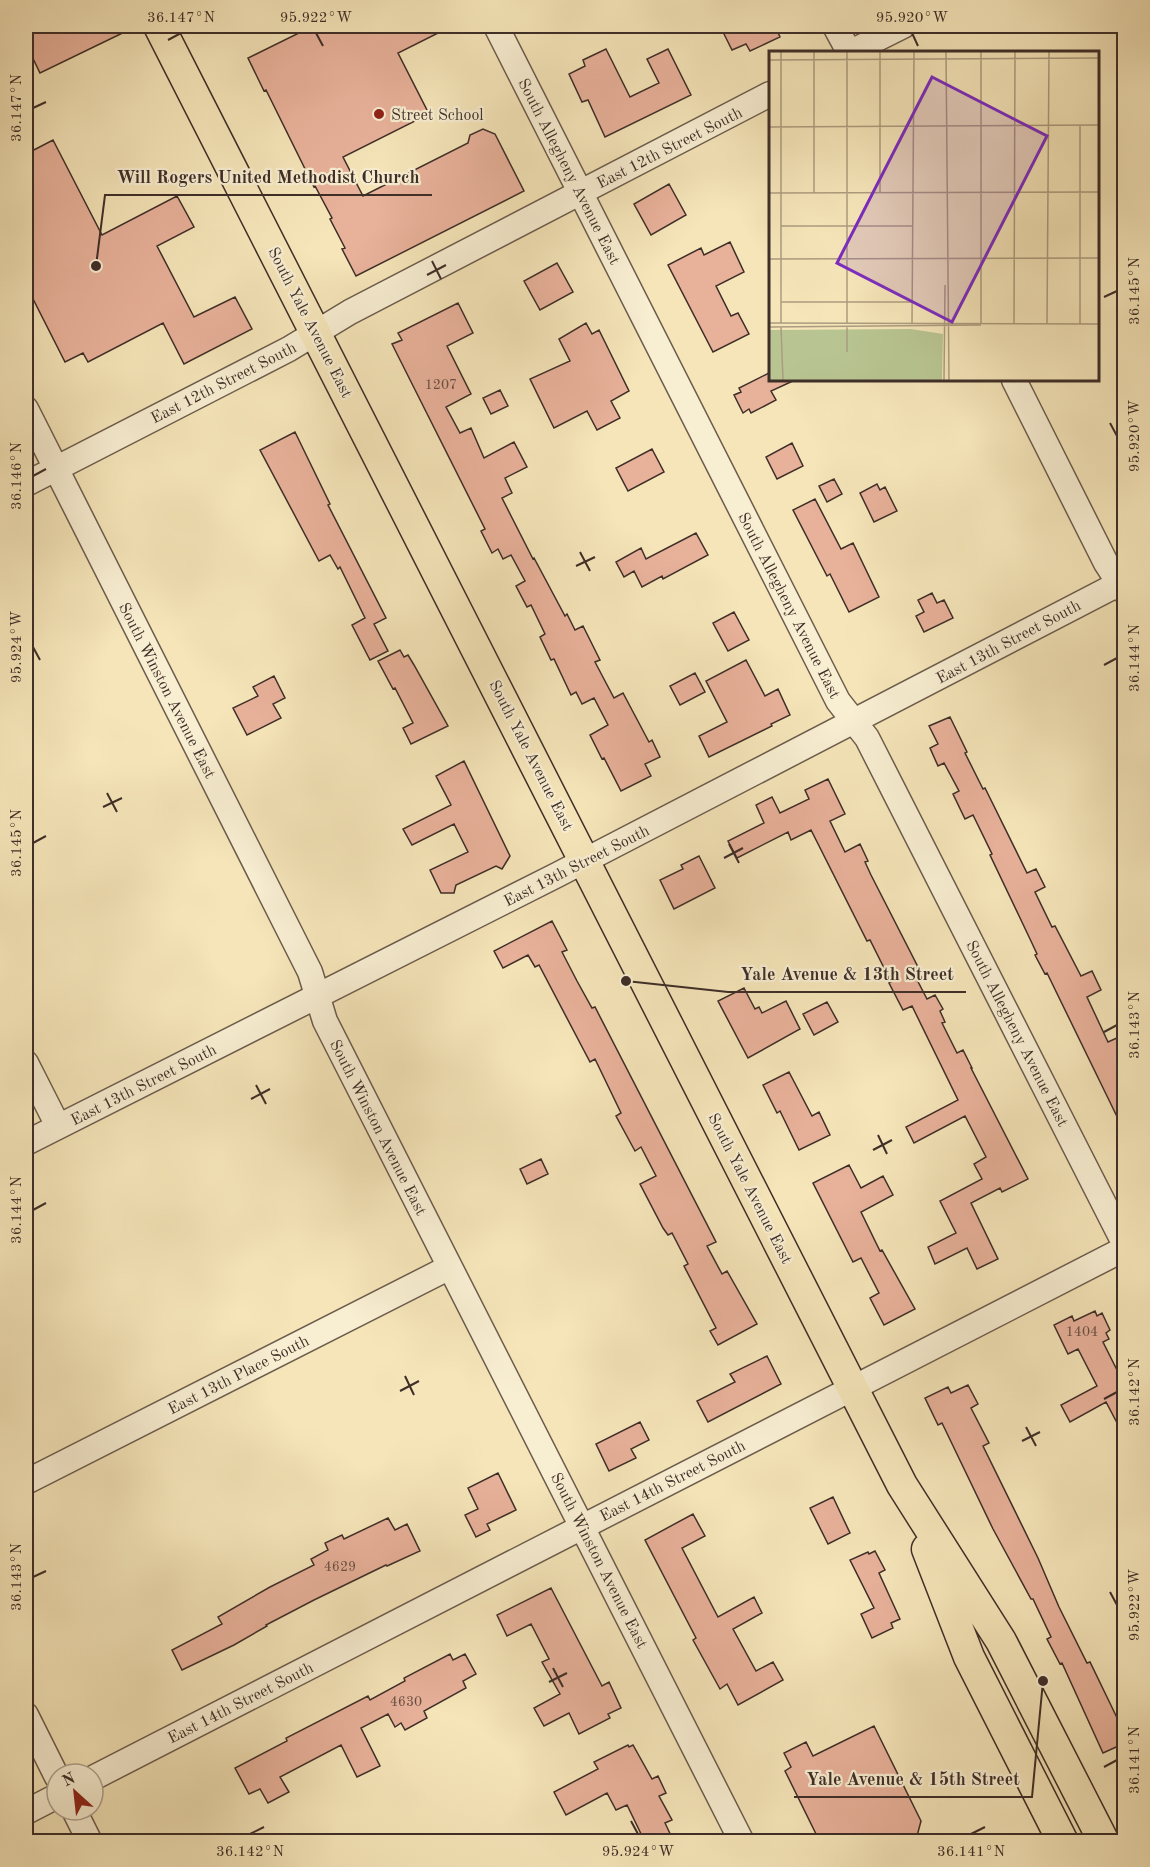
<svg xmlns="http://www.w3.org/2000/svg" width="1150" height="1867" font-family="'Old Standard TT',serif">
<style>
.building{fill:#e8b19a;stroke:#3e2e28;stroke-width:1.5}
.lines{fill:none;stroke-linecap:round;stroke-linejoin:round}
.minor-casing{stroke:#6c5c4c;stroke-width:27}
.major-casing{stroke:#3e2e28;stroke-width:33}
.minor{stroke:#f8eed2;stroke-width:24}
.major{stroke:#f5e5b9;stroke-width:30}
.ticks{fill:none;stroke:#3e2e28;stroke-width:2}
.poi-dot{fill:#8f2418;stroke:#f8eed2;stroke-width:2}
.labels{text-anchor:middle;stroke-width:4.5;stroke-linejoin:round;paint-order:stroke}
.number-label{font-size:14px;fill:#684f44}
.poi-label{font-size:16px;fill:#3e2e28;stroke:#f8eed2;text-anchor:start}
.street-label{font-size:16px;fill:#3e2e28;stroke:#f8eed2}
.inset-road{fill:none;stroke:#ac9c7f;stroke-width:1.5}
.view{fill:#7b2cbf;fill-opacity:0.15;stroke:#7b2cbf;stroke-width:3}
.inset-edge{fill:none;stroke:#3e2e28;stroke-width:3}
.leader{fill:none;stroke:#3e2e28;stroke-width:2}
.callout-dot{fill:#3e2e28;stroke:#f8eed2;stroke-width:2}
.callout-label{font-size:18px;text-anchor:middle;font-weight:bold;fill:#3e2e28;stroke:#f8eed2;stroke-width:4.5;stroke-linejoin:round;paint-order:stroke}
.neatline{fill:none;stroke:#3e2e28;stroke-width:2}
.ticks-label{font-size:15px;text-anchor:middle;fill:#3e2e28}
</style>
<rect width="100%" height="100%" fill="#f5e5b9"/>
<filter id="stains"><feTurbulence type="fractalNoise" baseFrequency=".00333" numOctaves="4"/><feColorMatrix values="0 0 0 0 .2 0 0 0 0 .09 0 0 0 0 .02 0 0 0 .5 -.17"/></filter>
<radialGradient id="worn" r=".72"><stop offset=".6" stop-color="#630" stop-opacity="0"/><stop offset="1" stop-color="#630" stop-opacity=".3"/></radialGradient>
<path class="building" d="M38,26H137L40,73L26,44V32Z
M313,26H452L398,53L429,114L343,157L363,196L468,143L470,135L483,129L495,134L524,191L356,276L342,249L345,248L330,219L332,218L315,186L314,187L266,90L264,91L248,58Z
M732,26H775L780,37L750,51L746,44L732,50L722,30Z
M606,49L630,97L659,83L647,59L668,49L691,95L605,137L588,100L582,102L569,74L585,66L583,60Z
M53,140L102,235L177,196L194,227L157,246L194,317L235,297L252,329L184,364L163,323L88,362L83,353L65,362L26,285V154Z
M669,184L686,215L651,235L634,204Z
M730,242L744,272L716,286L731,316L738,313L749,334L713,352L668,265L701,248L704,255Z
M557,263L573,292L540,310L524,281Z
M458,303L473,333L447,346L471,394L446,407L460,433L471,428L484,458L514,442L527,467L505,478L512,493L502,498L533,559L534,558L565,616L567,614L575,630L583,626L600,660L595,662L614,698L623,693L649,742L652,740L660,757L645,764L651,776L621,791L604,758L602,759L590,735L608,725L594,698L582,704L576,692L571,695L554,659L551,660L540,637L545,634L531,605L527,607L516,586L525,581L511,555L503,559L498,549L492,553L481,531L485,529L392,344L402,340L398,333Z
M586,323L592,334L599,330L629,391L611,401L620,418L597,430L587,411L554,428L530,379L570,361L559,339Z
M771,372V380H795L771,391L776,400L751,413L749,409L743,413L734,395L741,392L739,388Z
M500,390L508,406L491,414L483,398Z
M295,432L330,504L328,505L386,618L374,624L388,651L370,660L352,625L365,618L340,567L338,569L330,555L319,561L260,450Z
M792,443L803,466L777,479L766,457Z
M652,449L664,472L628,491L616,468Z
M834,479L842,494L827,502L819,486Z
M877,484L880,490L885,487L897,511L874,522L860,493Z
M815,499L841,549L853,543L879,597L849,612L830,574L827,576L793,510Z
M696,533L708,555L663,579L662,576L642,587L634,571L624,577L616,562L641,548L646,559Z
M932,593L937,603L944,600L953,618L924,632L916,616L924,612L918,600Z
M734,612L749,640L728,651L713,623Z
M400,650L404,657L408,655L414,665L448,726L411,744L403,728L413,723L395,688L393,689L378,661Z
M746,660L765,696L778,689L790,715L771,724L772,726L709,757L699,736L727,722L706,681Z
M695,673L705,692L680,705L670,686Z
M274,676L285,698L273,704L281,718L247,735L233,708L258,696L253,687Z
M950,717L967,752L965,753L983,789L985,788L1027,873L1036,869L1045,887L1035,892L1052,927L1055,926L1081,976L1092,971L1101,990L1087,997L1108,1042L1119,1037L1125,1048V1133L1047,973L1045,974L1035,955L1037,954L1030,939L990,855L992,854L973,815L965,819L953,794L959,791L944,763L938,766L930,748L938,744L929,726Z
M464,761L510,856L502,869L496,866L456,885L454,893H441L430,870L468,852L454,824L412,845L403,829L451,805L436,776Z
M828,779L845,814L830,821L845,852L860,844L868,861L865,862L871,875L918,967L912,970L927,999L935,995L943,1009L940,1011L945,1022L942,1023L957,1053L963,1050L972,1068H971L1028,1179L1002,1192L1000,1188L971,1203L998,1259L977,1269L967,1248L935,1264L928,1247L956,1233L940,1201L982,1179L974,1164L986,1157L965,1116L914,1143L906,1127L958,1100L912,1006L903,1010L889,983L891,982L870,940L867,941L811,830L791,840L788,832L737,858L728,841L764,823L756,805L772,797L780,813L809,799L805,790Z
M699,856L715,888L674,909L660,880L683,869L681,865Z
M552,921L567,950L562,952L577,981L592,1008L595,1007L716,1242L707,1246L722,1274L727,1271L757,1324L718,1345L710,1331L716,1328L684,1266L688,1264L672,1233L668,1235L663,1228L640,1184L656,1176L641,1147L635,1151L616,1116L621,1113L595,1059L590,1062L539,965L535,967L528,955L503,968L494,951Z
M744,988L755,1009L759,1007L762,1013L786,1001L800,1029L748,1058L718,1001Z
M827,1002L838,1022L814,1035L803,1014Z
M789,1072L812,1116L819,1112L830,1135L799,1150L780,1111L777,1113L763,1085Z
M541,1159L548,1174L527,1184L520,1169Z
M849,1165L861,1188L883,1176L893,1195L861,1212L880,1251L882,1250L915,1309L884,1325L870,1298L879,1293L861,1258L853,1262L813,1183Z
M1095,1311L1097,1316L1102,1313L1110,1330L1106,1333L1109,1339L1103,1342L1117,1370L1125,1366V1438L1106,1402L1070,1422L1061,1405L1097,1386L1078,1349L1068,1354L1054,1325L1072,1316L1074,1321Z
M767,1356L781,1384L708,1422L697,1401L735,1382L730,1374Z
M968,1385L978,1404L971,1408L989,1443L983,1446L1038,1558L1059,1607L1087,1663L1090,1662L1121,1726L1119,1728L1125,1743L1103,1753L1062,1663L1060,1664L1047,1639L1051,1637L1033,1599H1031L993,1529L942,1423L938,1425L925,1398L948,1387L951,1393Z
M640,1422L649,1440L631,1449L636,1458L609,1471L596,1444Z
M498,1473L516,1510L487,1524L490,1530L476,1537L465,1515L478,1509L468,1488Z
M833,1497L850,1533L828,1544L810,1508Z
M693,1514L705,1536L682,1548L718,1617L754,1597L762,1613L733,1629L756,1671L773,1662L783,1680L738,1705L727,1684L720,1689L693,1640L696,1638L645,1540Z
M388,1518L395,1530L407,1524L420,1551L387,1566L386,1565L314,1600L266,1625L267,1626L234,1645L182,1670L172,1650L222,1624L218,1617L270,1587L314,1565L311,1559L328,1550L325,1543L342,1535L344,1539Z
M875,1551L885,1570L879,1573L900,1619L891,1623L893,1628L872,1638L861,1614L874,1608L850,1560L868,1552L869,1554Z
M551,1588L602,1686L609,1682L621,1708L608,1714L610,1718L579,1734L569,1713L544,1726L534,1708L560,1694L542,1662L549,1659L531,1624L507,1636L497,1615Z
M450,1654L453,1660L465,1654L476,1674L463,1681L466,1688L424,1711L427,1718L405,1730L401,1723L395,1727L388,1714L361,1728L380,1766L357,1777L341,1745L280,1777L289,1792L268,1803L260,1789L249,1794L235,1768L287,1741L286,1738L368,1696L370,1700L405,1681L404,1678Z
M874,1726L921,1821L917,1836L906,1842H820L785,1771L791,1767L784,1753L806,1742L813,1756Z
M628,1745L629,1747L633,1745L652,1779L658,1776L666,1793L659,1796L672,1820L665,1823L674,1842H645L627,1805L616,1810L607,1793L566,1815L554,1792L598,1769L594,1762Z"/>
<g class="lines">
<defs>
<path id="minor" d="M496,26L838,701L867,738L1124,1243
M835,26L849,52
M851,52L903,26
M1014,380L1106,563L1124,591
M26,409L310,972L325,1021L742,1842
M26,484L289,349L350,312L770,94
M26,1063L58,1126
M26,1143L557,875L1124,581
M26,1482L450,1267
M26,1715L57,1777
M93,1778L1124,1249
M74,1810L90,1842
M26,1812L57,1796"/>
<path id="major" d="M159,26L902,1485L1001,1641L1104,1842
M927,1549L969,1657L1063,1842"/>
</defs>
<use href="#minor" class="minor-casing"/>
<use href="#major" class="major-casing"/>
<use href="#minor" class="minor"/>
<use href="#major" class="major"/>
</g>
<path class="ticks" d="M316,33L323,46M912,33L918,46M168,40L181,33M33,108L46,102M432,261L441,279M427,275L446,265M1104,297L1117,291M1110,423L1117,436M33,476L46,469M580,552L590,571M576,566L595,557M33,647L40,660M1104,665L1117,658M107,793L117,812M103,807L122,798M33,843L46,836M729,844L739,863M724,858L743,848M1104,1032L1117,1025M256,1085L266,1104M251,1099L270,1089M878,1135L887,1154M873,1150L892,1140M33,1210L46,1203M405,1376L414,1395M400,1391L419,1381M1104,1399L1117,1392M1026,1427L1036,1446M1022,1441L1040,1432M33,1577L46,1571M1110,1592L1117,1605M553,1668L563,1687M549,1682L567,1673M1104,1767L1117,1760M631,1821L638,1834M250,1834L264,1827M971,1834L985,1827"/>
<circle class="poi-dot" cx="379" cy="114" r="6"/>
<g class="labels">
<g class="number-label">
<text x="441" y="389">1207</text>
<text x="1082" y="1336">1404</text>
<text x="340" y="1571">4629</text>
<text x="406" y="1706">4630</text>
</g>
<g class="poi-label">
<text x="391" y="120">Street School</text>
</g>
<g class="street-label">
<text transform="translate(669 147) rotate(-27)" y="6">East 12th Street South</text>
<text transform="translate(570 171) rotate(63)" y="6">South Allegheny Avenue East</text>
<text transform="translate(311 322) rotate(63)" y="6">South Yale Avenue East</text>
<text transform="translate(223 382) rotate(-27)" y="6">East 12th Street South</text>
<text transform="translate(790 605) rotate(63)" y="6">South Allegheny Avenue East</text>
<text transform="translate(1008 641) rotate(-28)" y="6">East 13th Street South</text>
<text transform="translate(168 690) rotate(63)" y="6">South Winston Avenue East</text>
<text transform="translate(532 755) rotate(63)" y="6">South Yale Avenue East</text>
<text transform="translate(576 865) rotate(-27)" y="6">East 13th Street South</text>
<text transform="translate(1018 1033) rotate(63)" y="6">South Allegheny Avenue East</text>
<text transform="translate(143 1084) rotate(-27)" y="6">East 13th Street South</text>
<text transform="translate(379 1127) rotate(63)" y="6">South Winston Avenue East</text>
<text transform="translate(751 1188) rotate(63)" y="6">South Yale Avenue East</text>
<text transform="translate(238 1374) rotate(-27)" y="6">East 13th Place South</text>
<text transform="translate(672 1480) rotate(-27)" y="6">East 14th Street South</text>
<text transform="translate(600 1560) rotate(63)" y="6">South Winston Avenue East</text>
<text transform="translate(240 1702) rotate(-27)" y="6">East 14th Street South</text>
</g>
</g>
<g transform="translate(769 51)">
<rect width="330" height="330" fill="#f5e5b9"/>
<path d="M142,278L174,283L173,329H0V279Z" fill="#b8c592"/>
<path class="inset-road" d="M12,1V272M177,1L180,329M0,9L330,7M0,76L330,74M111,141V1M0,142L330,141M45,142V1M12,175H143M0,208L330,207M12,251H143M0,272L330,273M78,272V1M143,273L145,1M212,273V1M245,273L246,1M278,273L280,1M311,273V74M0,276L212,274M12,276L14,329M78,276V301M175,329L176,234"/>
<path class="view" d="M163,26L278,85L183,271L68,212Z"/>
<rect width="330" height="330" class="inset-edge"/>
</g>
<path class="leader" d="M96 266L105 195H432M626 981L728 992H966M1043 1681L1032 1797H794"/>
<g class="callout-dot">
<circle cx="96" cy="266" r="6"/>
<circle cx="626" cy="981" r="6"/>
<circle cx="1043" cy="1681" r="6"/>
</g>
<g class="callout-label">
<text x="268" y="183">Will Rogers United Methodist Church</text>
<text x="847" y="980">Yale Avenue &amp; 13th Street</text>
<text x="913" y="1785">Yale Avenue &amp; 15th Street</text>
</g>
<rect width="1150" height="1867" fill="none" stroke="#f5e5b9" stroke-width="66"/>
<g transform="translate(75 1792) rotate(333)"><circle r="28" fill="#f8eed2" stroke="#aea18e" stroke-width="1.5"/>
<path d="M0-4.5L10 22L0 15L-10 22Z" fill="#8f2418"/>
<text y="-9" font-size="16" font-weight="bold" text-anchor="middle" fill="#3e2e28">N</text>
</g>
<rect x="33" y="33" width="1084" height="1801" class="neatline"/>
<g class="ticks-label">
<text x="181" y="22">36.147°N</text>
<text x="316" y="22">95.922°W</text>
<text x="912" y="22">95.920°W</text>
<text transform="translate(16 108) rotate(-90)" y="5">36.147°N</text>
<text transform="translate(1134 291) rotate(-90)" y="5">36.145°N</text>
<text transform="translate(1134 436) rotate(-90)" y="5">95.920°W</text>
<text transform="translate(16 476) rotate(-90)" y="5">36.146°N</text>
<text transform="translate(16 647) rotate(-90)" y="5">95.924°W</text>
<text transform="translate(1134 658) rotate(-90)" y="5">36.144°N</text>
<text transform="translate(16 843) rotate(-90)" y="5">36.145°N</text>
<text transform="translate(1134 1025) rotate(-90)" y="5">36.143°N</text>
<text transform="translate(16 1210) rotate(-90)" y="5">36.144°N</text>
<text transform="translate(1134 1392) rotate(-90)" y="5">36.142°N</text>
<text transform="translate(16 1577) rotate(-90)" y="5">36.143°N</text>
<text transform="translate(1134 1605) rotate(-90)" y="5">95.922°W</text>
<text transform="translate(1134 1760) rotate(-90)" y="5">36.141°N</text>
<text x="250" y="1856">36.142°N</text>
<text x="638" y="1856">95.924°W</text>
<text x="971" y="1856">36.141°N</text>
</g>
<rect width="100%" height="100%" filter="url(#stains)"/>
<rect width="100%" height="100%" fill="url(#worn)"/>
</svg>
